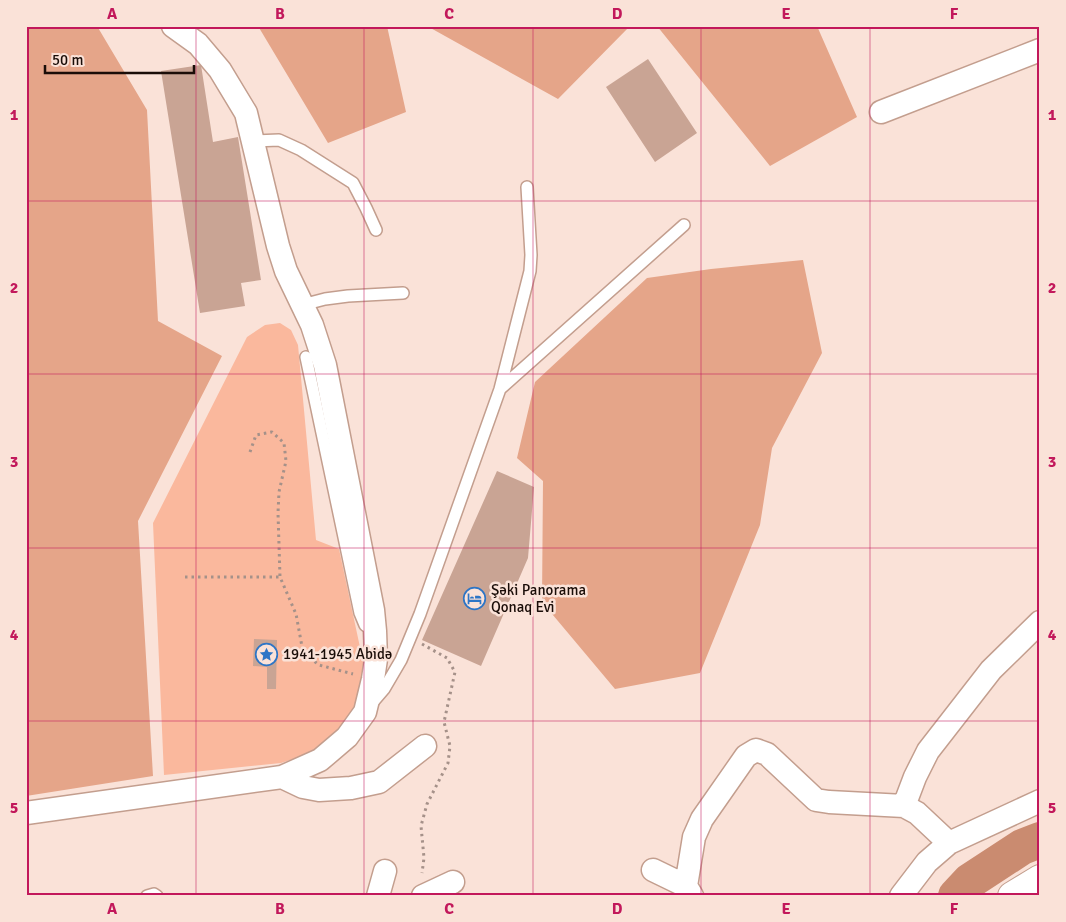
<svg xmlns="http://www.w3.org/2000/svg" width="1066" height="922" font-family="Signika,sans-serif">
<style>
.green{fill:#fab89d}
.forest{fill:#e5a589}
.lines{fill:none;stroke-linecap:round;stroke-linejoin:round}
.river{stroke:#ca8b70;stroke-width:36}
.building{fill:#c9a494}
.service-casing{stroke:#c39e8e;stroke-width:14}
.minor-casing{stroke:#c39e8e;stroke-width:25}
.tertiary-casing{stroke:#c39e8e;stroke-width:30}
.path{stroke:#a59189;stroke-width:3;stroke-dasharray:2.5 4;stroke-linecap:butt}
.service{stroke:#fff;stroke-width:11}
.minor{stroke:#fff;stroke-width:22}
.tertiary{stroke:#fff;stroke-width:28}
.grid{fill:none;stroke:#c2185b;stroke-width:1;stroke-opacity:0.55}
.labels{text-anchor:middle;stroke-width:5;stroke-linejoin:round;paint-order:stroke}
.poi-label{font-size:15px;fill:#1a0d08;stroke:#fae2d8;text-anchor:start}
.neatline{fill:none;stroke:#c2185b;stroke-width:2}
.grid-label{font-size:16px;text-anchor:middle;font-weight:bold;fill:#c2185b}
</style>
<rect width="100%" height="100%" fill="#fae2d8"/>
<path class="green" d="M280,323L291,330L298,345L316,540L339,549L364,666L360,698L352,715L335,737L311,753L281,763L164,775L153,523L247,337L265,325Z"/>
<path class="forest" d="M26,26H97L147,110L158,321L222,356L138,521L153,776L26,796Z
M258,26H387L406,112L328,143Z
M427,26H630L558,99Z
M657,26H817L857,117L770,166Z
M803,260L822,353L772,448L760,525L700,673L615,689L542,602L543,481L517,458L535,382L647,278L711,269Z"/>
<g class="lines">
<path class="river" d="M956,896L970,881L1022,847L1040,840"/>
</g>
<path class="building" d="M648,59L697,133L655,162L606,87Z
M201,65L213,142L238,137L261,280L241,283L245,306L200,313L161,71Z
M497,471L534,487L528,558L481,666L422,640Z
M254,639L277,640L276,689H267V667L253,666Z"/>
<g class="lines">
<defs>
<path id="service" d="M253,141L279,140L301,150L353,183L366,208L376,230
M302,305L325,299L348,296L403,293
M306,357L360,613L365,625L373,630
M500,389L684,225
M372,703L384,689L401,660L420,614L500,389L530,271L531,255L527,187
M147,896L154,894L157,896"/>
<path id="minor" d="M881,112L1040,50
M282,777L303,787L319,790L351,788L379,782L425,746
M904,806L915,777L928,751L991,670L1040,622
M26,813L282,777L320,760L347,737L365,712L373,679L376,659L375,631L373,610L325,365L312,325L286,271L278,246L246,113L220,70L198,44L173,26
M653,870L686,886
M378,896L385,871
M423,896L453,882
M692,896L686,886L694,837L702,819L746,756L756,750L767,754L816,800L829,802L904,806L917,813L949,843
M901,896L927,862L949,843L1040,801"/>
<path id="tertiary" d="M1012,896L1040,879"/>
</defs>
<use href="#service" class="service-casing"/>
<use href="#minor" class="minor-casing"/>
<use href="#tertiary" class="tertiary-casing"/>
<path class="path" d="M250,452L256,435L272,432L284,443L286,461L279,492L278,513L280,577L296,614L303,652L319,665L353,674
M185,577H280
M422,644L447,658L455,672L444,722L450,746L448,763L427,804L421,826L424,858L422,873"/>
<use href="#service" class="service"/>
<use href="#minor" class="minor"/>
<use href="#tertiary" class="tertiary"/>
</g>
<path class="grid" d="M196,26V896M364,26V896M533,26V896M701,26V896M870,26V896M26,201H1040M26,374H1040M26,548H1040M26,721H1040"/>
<defs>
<symbol id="hotel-ring" viewBox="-11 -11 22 22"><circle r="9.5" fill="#fae2d8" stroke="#2d75c6" stroke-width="1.5"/><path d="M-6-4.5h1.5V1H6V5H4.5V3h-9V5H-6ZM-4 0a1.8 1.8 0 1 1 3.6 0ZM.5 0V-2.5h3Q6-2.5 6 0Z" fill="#2d75c6"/></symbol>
<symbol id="sight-ring" viewBox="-11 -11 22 22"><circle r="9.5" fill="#fae2d8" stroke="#2d75c6" stroke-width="1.5"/><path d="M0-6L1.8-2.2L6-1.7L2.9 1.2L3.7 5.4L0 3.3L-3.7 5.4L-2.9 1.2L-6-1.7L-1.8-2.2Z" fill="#2d75c6"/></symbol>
</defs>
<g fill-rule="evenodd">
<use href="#hotel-ring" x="462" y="586" width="25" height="25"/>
<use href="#sight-ring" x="254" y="642" width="25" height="25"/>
</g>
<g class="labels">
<g class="poi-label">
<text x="491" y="595">Şəki Panorama<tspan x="491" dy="17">Qonaq Evi</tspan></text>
<text x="283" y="659">1941-1945 Abidə</text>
</g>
</g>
<rect width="1066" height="922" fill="none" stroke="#fae2d8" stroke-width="55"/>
<path d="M45 65v8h149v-8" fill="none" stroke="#1a0d08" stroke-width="2.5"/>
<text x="52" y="65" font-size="15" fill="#1a0d08" stroke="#fae2d8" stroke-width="4" paint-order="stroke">50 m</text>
<rect x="28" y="28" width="1010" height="866" class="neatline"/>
<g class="grid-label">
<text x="112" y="19">A</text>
<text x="280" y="19">B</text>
<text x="449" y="19">C</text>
<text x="617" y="19">D</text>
<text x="786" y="19">E</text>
<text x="954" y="19">F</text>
<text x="14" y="120">1</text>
<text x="1052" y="120">1</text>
<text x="14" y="293">2</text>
<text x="1052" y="293">2</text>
<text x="14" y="467">3</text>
<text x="1052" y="467">3</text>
<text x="14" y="640">4</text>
<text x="1052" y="640">4</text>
<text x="14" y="813">5</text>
<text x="1052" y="813">5</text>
<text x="112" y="914">A</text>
<text x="280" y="914">B</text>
<text x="449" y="914">C</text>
<text x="617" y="914">D</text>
<text x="786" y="914">E</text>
<text x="954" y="914">F</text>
</g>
</svg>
